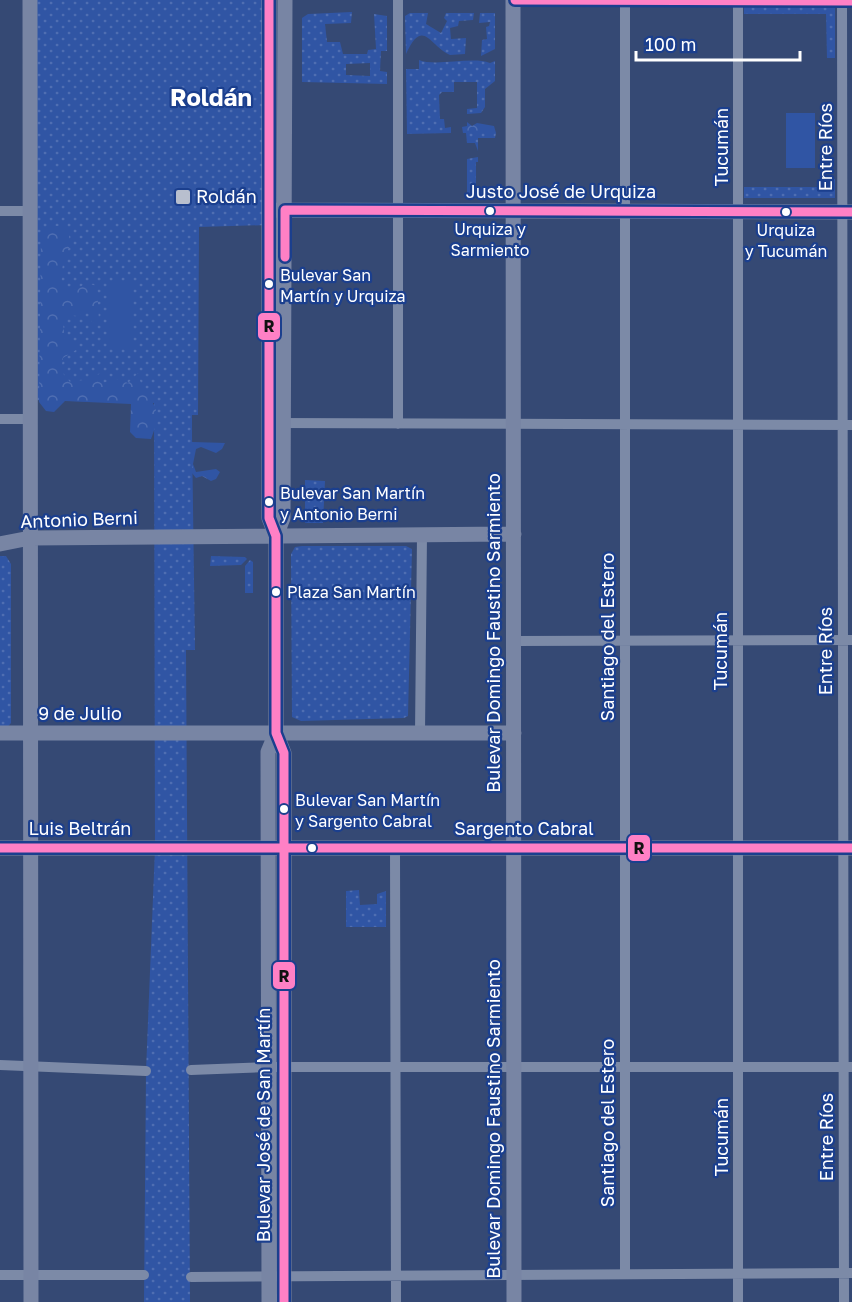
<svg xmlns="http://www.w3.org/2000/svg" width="852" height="1302" font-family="'Golos Text',sans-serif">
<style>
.green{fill:url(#green-dots);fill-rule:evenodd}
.forest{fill:url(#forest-crowns)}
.pitch{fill:#3055a4}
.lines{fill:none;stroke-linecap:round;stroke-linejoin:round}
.street{stroke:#7c8aa7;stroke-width:10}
.secondary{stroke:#7885a4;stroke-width:15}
.bus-1-casing{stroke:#1b3f8e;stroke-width:14}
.bus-1{stroke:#ff80c5;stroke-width:9}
.poi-dot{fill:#b8bfce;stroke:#1b3f8e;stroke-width:2}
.bus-dot{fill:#fff;stroke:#1b3f8e;stroke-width:2}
.labels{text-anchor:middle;stroke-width:4.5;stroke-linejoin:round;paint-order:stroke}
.bus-label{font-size:16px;fill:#fff;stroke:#1b3f8e;text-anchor:start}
.street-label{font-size:18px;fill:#fff;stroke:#1b3f8e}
.poi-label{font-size:18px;fill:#fff;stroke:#1b3f8e;text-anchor:start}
.district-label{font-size:24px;font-weight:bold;fill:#fff;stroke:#1b3f8e}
.line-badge{stroke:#1b3f8e;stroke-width:2}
.pale-badge-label{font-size:16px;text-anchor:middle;font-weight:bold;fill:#111}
</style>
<defs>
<pattern id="green-dots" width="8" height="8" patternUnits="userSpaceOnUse" patternTransform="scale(1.5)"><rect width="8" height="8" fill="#3055a4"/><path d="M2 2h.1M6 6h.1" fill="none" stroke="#4f6eb2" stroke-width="1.8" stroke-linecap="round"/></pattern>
<pattern id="forest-crowns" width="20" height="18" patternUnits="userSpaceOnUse" patternTransform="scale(1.5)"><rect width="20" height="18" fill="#3055a4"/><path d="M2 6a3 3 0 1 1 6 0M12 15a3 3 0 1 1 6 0" fill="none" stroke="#4f6eb2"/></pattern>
</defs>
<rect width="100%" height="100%" fill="#354974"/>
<path class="green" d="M30,0H269V225L199,227L198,415H192V436L195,650H186L190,1302H144L146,1071L155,848L154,403L29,400Z
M744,5H835V58H827L826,14H744Z
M352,12L351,23L325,24L327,42H340L343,54H367L368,50L376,49L374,14L387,16V51H381L380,71L387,72V84L302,82V18L308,14ZM370,63V76L346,75V64Z
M410,13H428L426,24L441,33L447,21L444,18L446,13H474L473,20L459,21L458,26L450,28L451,39L466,38L465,54L450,55C429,45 423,17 406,54L405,16Z
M480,13H495V49L481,56L482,40L487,39L486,27L489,26L490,22L479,23Z
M419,60C436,67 472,56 490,63L495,61V81L485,89V107L481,113L467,114V109L477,108V82H454V92H442L439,95L440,119H444L445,128L451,127V133L407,134L406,69H419Z
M466,133H496L495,138H478V151L475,143H467Z
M478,157V162H476V188H481L482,195H467V159Z
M829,179H835V198H744V187H828Z
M305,480L325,481L323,523H305Z
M302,546H406L412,549L408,716L404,718L301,721L292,717L291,554L295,547Z
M0,556H6L11,564V723L5,730H0Z
M211,556L245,557L247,559L241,565L210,566Z
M250,560L253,562V593H245V566Z
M359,890L360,905L377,904V894L386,891V927H346V891Z"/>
<path class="forest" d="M467,122L472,126L477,123L494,126L496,133H463L462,127L467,126Z
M53,226H68L70,245L63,261L61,285L68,290L77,289L86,283L97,286L99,322L92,323L88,310L77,316L69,315L63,324L65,339L82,353L76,350L63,358L61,371L70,382L90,379L101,373L103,383L116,379L128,383L138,373C145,406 167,399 151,439L136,438L130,432L131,404L65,401L54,412L46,411L39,402L41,234Z
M192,442L225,443L222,449L216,453L201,447L196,449L193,464L196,472L216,469L220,472L216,479L211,481L202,476L196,478L192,473Z"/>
<path class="pitch" d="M786,113H815V168H786Z
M107,283H131V348H107Z"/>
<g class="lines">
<path class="street" d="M515,0L852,1
M625,0V1274
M842,0L844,1302
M0,211H30
M0,419H29
M276,423L852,425
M398,424V0
M514,641L852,640
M420,733L422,535
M395,848L396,1302
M0,1065L146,1071
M191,1070L269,1067H852
M0,1275H144
M191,1277L852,1273
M738,1302V0"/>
<path class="secondary" d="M30,0L31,1302
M269,0V518L276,536
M513,0L514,1302
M269,210L852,212
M0,544L30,538L514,534
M0,733H514
M276,733L284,753V1302
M0,848H852
M269,1302L268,752L276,733V536L283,518L285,0"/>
<defs>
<path id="bus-1" d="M269,0V518L276,536V733L284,753V1302
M515,0L852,1
M285,257V210L852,212
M0,848H852"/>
</defs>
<use href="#bus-1" class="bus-1-casing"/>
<use href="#bus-1" class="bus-1"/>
</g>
<rect class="poi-dot" x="175" y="189" width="16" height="16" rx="3"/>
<g class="bus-dot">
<circle cx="490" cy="211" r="5"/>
<circle cx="786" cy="212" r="5"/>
<circle cx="269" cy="284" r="5"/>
<circle cx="269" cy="502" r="5"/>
<circle cx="276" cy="592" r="5"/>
<circle cx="284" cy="809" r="5"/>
<circle cx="312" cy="848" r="5"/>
</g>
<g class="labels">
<g class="bus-label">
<text x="490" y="235" text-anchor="middle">Urquiza y<tspan x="490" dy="21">Sarmiento</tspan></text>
<text x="786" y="236" text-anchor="middle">Urquiza<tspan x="786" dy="21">y Tucumán</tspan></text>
<text x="280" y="281">Bulevar San<tspan x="280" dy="21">Martín y Urquiza</tspan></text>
<text x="280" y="499">Bulevar San Martín<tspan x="280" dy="21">y Antonio Berni</tspan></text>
<text x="287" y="598">Plaza San Martín</text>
<text x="295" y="806">Bulevar San Martín<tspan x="295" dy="21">y Sargento Cabral</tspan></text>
</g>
<g class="street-label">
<text transform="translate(722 147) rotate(-90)" y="6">Tucumán</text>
<text transform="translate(826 147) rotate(-90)" y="6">Entre Ríos</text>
<text x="561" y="198">Justo José de Urquiza</text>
<text transform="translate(79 520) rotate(-2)" y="6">Antonio Berni</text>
<text transform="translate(494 633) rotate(-90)" y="6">Bulevar Domingo Faustino Sarmiento</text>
<text transform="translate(608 637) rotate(-90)" y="6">Santiago del Estero</text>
<text transform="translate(721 651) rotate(-90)" y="6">Tucumán</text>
<text transform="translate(826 651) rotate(-90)" y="6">Entre Ríos</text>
<text x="80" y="720">9 de Julio</text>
<text x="80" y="835">Luis Beltrán</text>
<text x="524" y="835">Sargento Cabral</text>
<text transform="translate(494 1119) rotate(-90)" y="6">Bulevar Domingo Faustino Sarmiento</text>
<text transform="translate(608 1123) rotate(-90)" y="6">Santiago del Estero</text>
<text transform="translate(264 1125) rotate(-90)" y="6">Bulevar José de San Martín</text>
<text transform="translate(722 1137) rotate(-90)" y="6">Tucumán</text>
<text transform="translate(827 1137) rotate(-90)" y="6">Entre Ríos</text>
</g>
<g class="poi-label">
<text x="196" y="203">Roldán</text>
</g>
<g class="district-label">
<text x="211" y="106">Roldán</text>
</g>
</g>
<g class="line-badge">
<rect x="257" y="312" width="24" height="29" rx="6" fill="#ff80c5"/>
<rect x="627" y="834" width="24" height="28" rx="6" fill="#ff80c5"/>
<rect x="272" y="961" width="24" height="29" rx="6" fill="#ff80c5"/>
</g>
<g class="pale-badge-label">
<text x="269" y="332">R</text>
<text x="639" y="854">R</text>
<text x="284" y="982">R</text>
</g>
<path d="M636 51v9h164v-9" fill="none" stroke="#ffffff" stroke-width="3"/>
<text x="645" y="51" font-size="18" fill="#ffffff" stroke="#1b3f8e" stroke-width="4.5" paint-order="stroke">100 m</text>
</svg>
